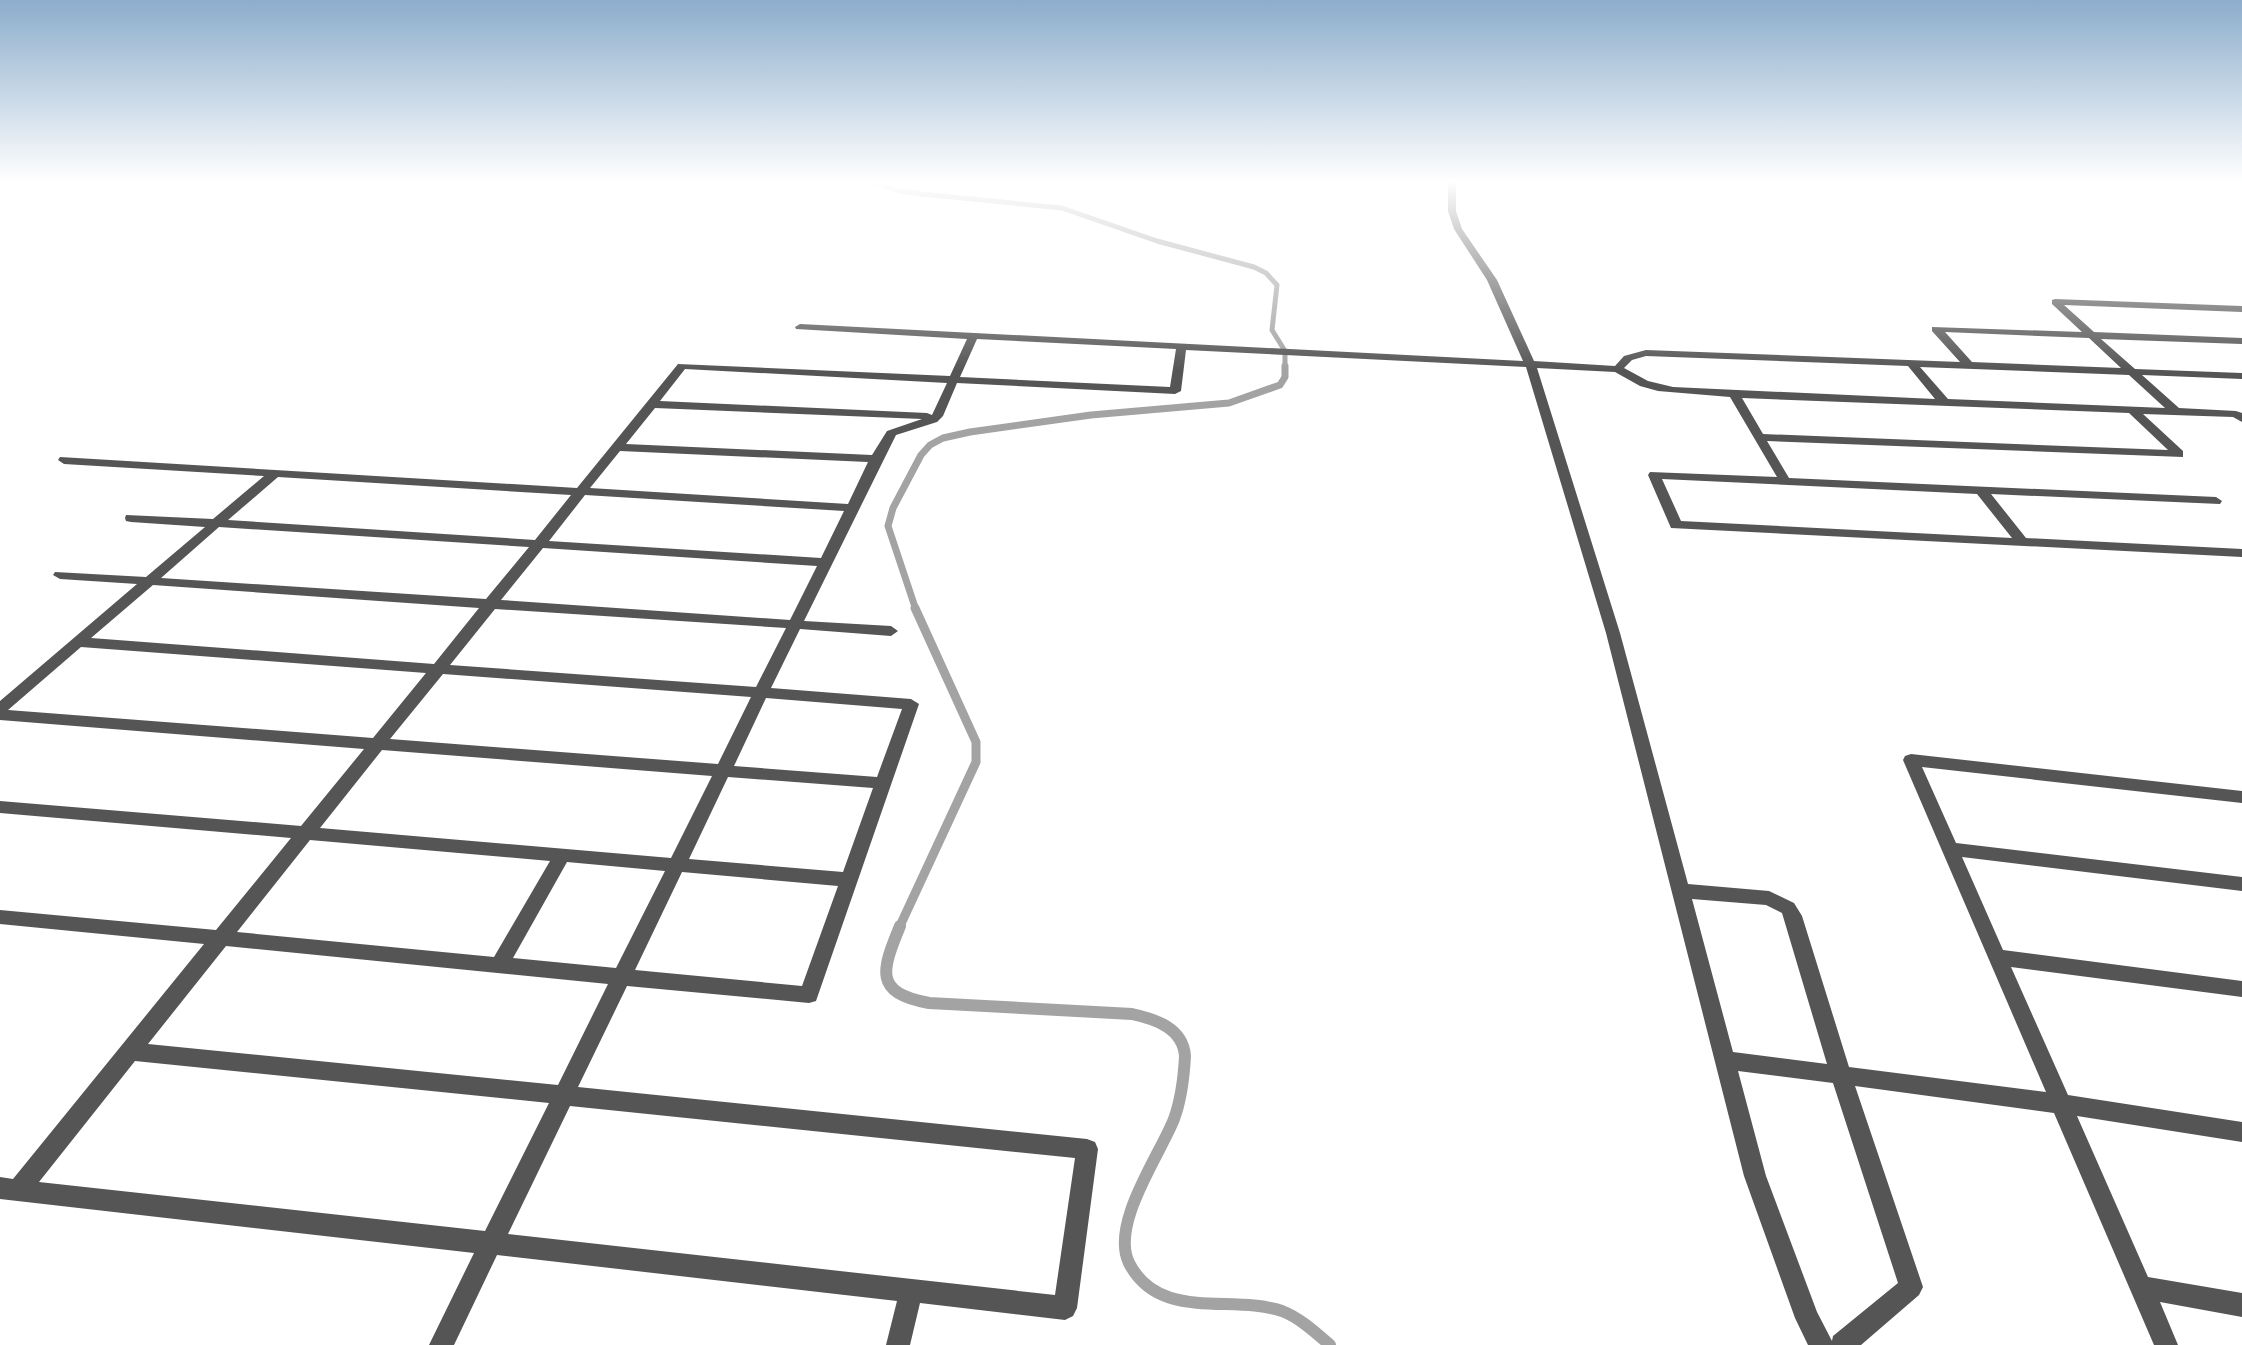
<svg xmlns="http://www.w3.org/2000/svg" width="2242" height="1345" font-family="'Archivo Narrow',sans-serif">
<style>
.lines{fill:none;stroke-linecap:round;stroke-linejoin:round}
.stream-far3{stroke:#a3a3a3;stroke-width:5}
.stream-far2{stroke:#a3a3a3;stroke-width:7}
.stream-far1{stroke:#a3a3a3;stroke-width:9}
.stream{stroke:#a3a3a3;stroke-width:12}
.minor{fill:#555;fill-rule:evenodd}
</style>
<rect width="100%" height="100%" fill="#fff"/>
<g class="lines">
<path class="stream-far3" d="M876,183L900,191L922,194L1062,208L1157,241L1254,267L1266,273L1277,285L1272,330L1285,351V368"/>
<path class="stream-far2" d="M916,610L888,526L893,508L921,455L930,445L943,438L970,432L1091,415L1229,403L1280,385L1285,377V366"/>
<path class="stream-far1" d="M899,928L976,762V742L915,608"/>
<path class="stream" d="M900,926C882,970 873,993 929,1003L1132,1014C1155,1019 1183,1028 1185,1056C1184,1075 1181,1100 1174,1119C1160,1155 1110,1224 1129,1263C1159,1322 1231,1294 1282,1311C1300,1318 1315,1332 1330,1345"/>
<path class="minor" d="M1448,183H1456V211L1462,229L1497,280L1534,361L1615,366L1624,356L1646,350L1960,362L1932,331V327L2082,332L2052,304V300L2055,299L2242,306V312L2064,305L2094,332L2242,338V344L2101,339L2135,369L2242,373V379L2142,375L2179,408L2236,411L2242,413V422L2233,417L2143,414L2183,451V457L1767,441L1789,478L2216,497L2222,501L2220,504L1991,494L2026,538L2242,549V557L1671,528L1648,475L1650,472L1777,477L1730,397L1658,391L1640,386L1615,372L1537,368L1620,633L1688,884L1769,891L1794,903L1802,916L1849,1067L2046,1092L1903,760L1905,756L1911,754L2242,791V803L1922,767L1956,843L2242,877V891L1962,857L2003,950L2242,981V997L2011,967L2068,1095L2242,1122V1142L2077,1116L2148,1277L2242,1293V1317L2160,1302L2178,1345H2154L2054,1113L1855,1086L1923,1287L1919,1295L1861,1345H1808L1795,1318L1744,1176L1606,633L1526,367L1186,350L1181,391L1175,394L957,383L943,416L937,422L896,435L804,621L891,626L898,631L891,636L800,629L771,688L911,699L919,704L816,1001L809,1003L627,986L578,1087L1087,1139L1095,1142L1098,1149L1077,1308L1073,1316L1065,1320L920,1303L910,1345H886L897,1301L497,1255L454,1345H429L474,1253L0,1199V1177L13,1179L204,944L0,924V910L216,930L291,838L0,813V801L301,826L364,749L0,720V701L137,584L60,579L53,575L55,572L146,577L205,527L131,522L126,521L125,518L126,515L213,519L264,476L64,464L58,460L60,457L577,488L678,364L950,376L967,339L796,329L795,327L800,324L1523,361L1487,280L1454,229L1448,211ZM1945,332L2089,338L2121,368L1972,362ZM977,339L1176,349L1170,387L960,377ZM1646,356L1908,366L1935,399L1673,387L1648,381L1624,368L1632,360ZM1920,367L2129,375L2165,408L1948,399ZM685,369L947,383L932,415L927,413L660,401ZM1742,398L2129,413L2168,450L1763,434ZM655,408L922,419L887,431L872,455L626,444ZM620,451L868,462L848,504L590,488ZM278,477L571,495L535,540L228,520ZM1662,479L1977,494L2012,538L1681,521ZM585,495L844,511L821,558L549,541ZM219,527L529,547L486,599L161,578ZM543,548L817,566L790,620L501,600ZM153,585L479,608L434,664L91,638ZM495,609L786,628L756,687L450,665ZM81,647L426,673L373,738L8,710ZM443,674L751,697L718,764L390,739ZM766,698L902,709L877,777L734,766ZM382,750L712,776L671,858L320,828ZM728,777L873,788L843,872L689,859ZM310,840L550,861L494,957L237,932ZM567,862L665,871L616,968L513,958ZM682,872L838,886L802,986L635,970ZM1692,899L1766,905L1782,913L1827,1064L1733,1052ZM226,946L608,984L558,1085L148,1044ZM135,1061L549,1103L485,1231L39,1182ZM1738,1071L1833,1083L1898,1283L1833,1336L1832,1341L1817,1312L1766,1176ZM570,1106L1075,1158L1055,1295L508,1234Z"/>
</g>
<linearGradient id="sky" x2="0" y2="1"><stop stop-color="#8cadcc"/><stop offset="0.49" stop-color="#fff"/><stop offset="1" stop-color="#fff" stop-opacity="0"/></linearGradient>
<rect width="2242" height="371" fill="url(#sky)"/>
</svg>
